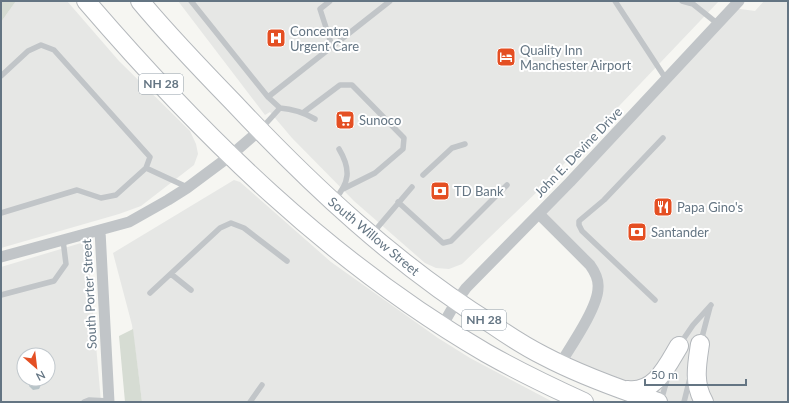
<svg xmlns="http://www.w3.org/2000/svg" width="789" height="403" font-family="Lato,sans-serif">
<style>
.built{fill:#e6e7e5;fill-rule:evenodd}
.green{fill:#d6dcd3}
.water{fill:#b8c4c8}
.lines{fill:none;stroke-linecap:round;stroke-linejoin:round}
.primary-casing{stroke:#b4b8bc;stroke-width:20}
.lane{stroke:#c1c5c8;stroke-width:5.5}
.street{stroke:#c1c5c8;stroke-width:11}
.primary{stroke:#fff;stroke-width:18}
.labels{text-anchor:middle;stroke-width:4;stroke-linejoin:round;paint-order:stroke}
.shield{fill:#fff;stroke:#929ea8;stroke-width:1}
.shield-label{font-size:12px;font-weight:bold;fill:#647583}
.poi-label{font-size:13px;fill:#647583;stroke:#fff;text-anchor:start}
.street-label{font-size:13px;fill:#647583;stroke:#fff}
</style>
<rect width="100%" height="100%" fill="#f6f6f2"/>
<path class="built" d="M16,1H67L119,61L190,131L196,144L198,154L194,165L141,206L119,214L1,248V22Z
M178,1H719L542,187L462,264L449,269L436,268L425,263L354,201L292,138L270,112L265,115Z
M764,1H788V402H658L560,364L591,310L598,280L539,214L733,8L755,11Z
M234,180L240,182L331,262L438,338L470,358L553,402H142L132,325L113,253Z
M81,243L85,246L88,254L101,402H1V267ZM24,355H48V379H24Z"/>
<path class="green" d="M1,1H16L1,22Z
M133,329L142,402H125L119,336Z"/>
<path class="water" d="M29,379H42V383L39,389L33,390L29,386L30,382Z"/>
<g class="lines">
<defs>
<path id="primary" d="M86,1C202,136 331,263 486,353C518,371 551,387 584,402
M140,1C169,36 201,69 233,102C311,185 395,264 493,325C509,336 526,347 544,356C580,375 619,389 658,402
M700,344C697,364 693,383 704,402
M627,390C655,394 667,366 679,346"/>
</defs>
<use href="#primary" class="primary-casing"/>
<path class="lane" d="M191,1L268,97
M330,1L320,9L332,46
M615,1L666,79
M682,1L693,4L718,24
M1,76L28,51L41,45L54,50L150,157L146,168L116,195L101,198L77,190L1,213
M280,108C294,109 303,112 315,119
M304,112L340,85H352L404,138L403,149L375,173L343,189
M261,129L280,108L268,97L390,1
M146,168L187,187
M423,175L452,148L465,144
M334,200C350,183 351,169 339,149
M398,202L443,243L451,241L507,185
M372,234L412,187
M171,274L191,290
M150,293L220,228L231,223L244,228L287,261
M1,295L54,281L66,264L63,240
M655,300L582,231L579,225V221L604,200L663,138
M701,341L710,307
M680,344L693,325L711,305
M661,401L668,376
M84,402L89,400L109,401
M250,402L262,385
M684,402L690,378"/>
<path class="street" d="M539,214L590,265C595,272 599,279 598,288C598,307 571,346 560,364
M100,231L109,402
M1,257L129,222L168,200L187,188L230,156L259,131
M442,326L456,302L466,288L570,182L739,1"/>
<use href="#primary" class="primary"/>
</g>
<defs>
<symbol id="hospital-square" viewBox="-11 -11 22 22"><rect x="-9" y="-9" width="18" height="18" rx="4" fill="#e44f23" stroke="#fff"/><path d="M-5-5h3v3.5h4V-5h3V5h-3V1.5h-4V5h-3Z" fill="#fff"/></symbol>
<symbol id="hotel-square" viewBox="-11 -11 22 22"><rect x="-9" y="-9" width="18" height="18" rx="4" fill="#e44f23" stroke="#fff"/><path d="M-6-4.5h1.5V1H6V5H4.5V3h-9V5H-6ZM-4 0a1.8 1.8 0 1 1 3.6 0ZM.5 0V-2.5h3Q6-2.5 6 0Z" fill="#fff"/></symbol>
<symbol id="supermarket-square" viewBox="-11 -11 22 22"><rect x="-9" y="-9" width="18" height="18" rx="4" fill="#e44f23" stroke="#fff"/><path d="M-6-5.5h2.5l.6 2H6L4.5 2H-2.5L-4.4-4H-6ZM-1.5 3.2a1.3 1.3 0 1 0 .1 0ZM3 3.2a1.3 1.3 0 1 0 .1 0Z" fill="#fff"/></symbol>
<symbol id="bank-square" viewBox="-11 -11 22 22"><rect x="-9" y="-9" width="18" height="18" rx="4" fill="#e44f23" stroke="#fff"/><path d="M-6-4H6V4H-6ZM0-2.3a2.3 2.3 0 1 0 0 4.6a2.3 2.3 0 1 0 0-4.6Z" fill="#fff"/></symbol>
<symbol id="restaurant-square" viewBox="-11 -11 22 22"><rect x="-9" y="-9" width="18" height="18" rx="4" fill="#e44f23" stroke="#fff"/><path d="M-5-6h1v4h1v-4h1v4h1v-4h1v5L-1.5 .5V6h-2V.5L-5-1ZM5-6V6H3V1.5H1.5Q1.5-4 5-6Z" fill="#fff"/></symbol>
</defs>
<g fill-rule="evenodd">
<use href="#hospital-square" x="265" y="27" width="22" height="22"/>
<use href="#hotel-square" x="495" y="46" width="22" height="22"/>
<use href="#supermarket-square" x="334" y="109" width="22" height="22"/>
<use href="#bank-square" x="429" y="180" width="22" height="22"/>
<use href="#restaurant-square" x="652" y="196" width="22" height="22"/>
<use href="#bank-square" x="626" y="221" width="22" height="22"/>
</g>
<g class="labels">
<g class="shield">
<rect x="139" y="74" width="44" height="20" rx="3"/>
<rect x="462" y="310" width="44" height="20" rx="3"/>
</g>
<g class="shield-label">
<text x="161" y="88">NH 28</text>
<text x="484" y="324">NH 28</text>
</g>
<g class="poi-label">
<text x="290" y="36">Concentra<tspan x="290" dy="15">Urgent Care</tspan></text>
<text x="520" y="55">Quality Inn<tspan x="520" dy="15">Manchester Airport</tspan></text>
<text x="359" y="125">Sunoco</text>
<text x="454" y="196">TD Bank</text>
<text x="677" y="212">Papa Gino's</text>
<text x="651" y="237">Santander</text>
</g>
<g class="street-label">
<text transform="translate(578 152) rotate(-46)" y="5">John E. Devine Drive</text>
<text transform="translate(374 236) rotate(40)" y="5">South Willow Street</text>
<text transform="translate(89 294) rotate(-93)" y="5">South Porter Street</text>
</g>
</g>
<rect width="789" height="403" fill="none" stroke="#647583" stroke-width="4"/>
<g transform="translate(36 367) rotate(152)"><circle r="19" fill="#ffffff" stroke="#c1c8cd"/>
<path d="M0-3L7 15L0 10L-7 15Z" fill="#e44f23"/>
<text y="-6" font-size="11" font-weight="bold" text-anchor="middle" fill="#647583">N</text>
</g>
<path d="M645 379v6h101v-6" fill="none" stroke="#647583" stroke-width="2"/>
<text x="651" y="379" font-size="12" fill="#647583" stroke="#ffffff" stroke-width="3" paint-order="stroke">50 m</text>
</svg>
